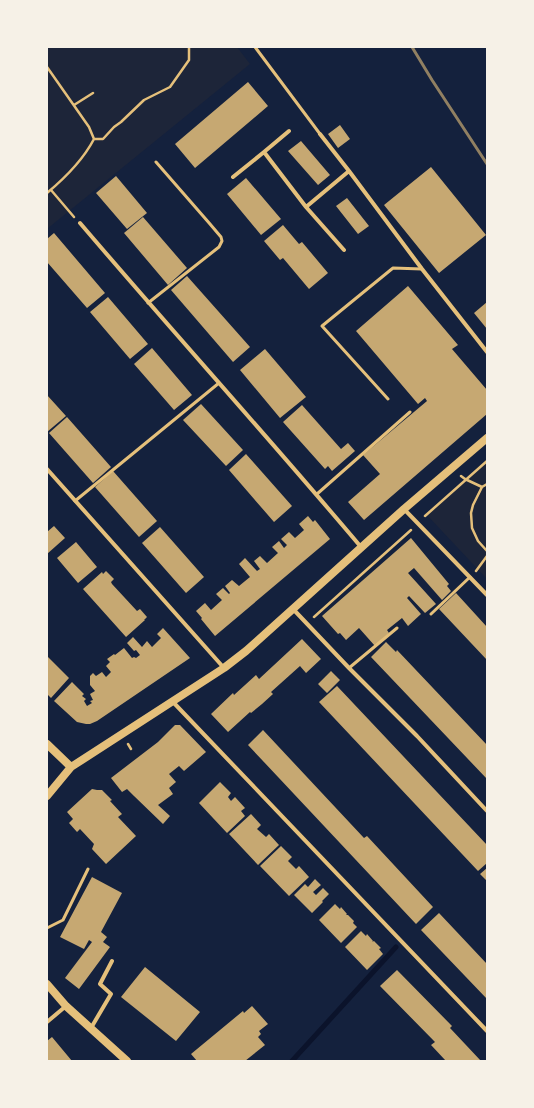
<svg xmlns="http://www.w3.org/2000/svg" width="534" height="1108" font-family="'Crimson Pro',serif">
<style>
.green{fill:#1d2539}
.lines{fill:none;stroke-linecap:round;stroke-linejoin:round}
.stream{stroke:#0b132b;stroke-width:5}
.building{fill:#c6a872}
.path{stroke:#e5c07b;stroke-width:2.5}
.service{stroke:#e5c07b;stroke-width:3}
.minor{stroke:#e5c07b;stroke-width:4}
.secondary{stroke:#e5c07b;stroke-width:8}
.rail{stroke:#918062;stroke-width:3}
</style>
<rect width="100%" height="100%" fill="#14213d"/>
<path class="green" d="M47,47H237L250,64L47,229Z
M487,462V579L426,514Z"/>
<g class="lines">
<path class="stream" d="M292,1061L396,947"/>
</g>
<path class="building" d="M248,82L268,106L195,168L175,144Z
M340,125L350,139L338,148L328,134Z
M301,141L330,175L318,185L288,151Z
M431,167L486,235L439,273L384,205Z
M116,176L147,213L127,229L96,193Z
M246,178L281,219L261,235L227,194Z
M347,198L369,226L358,234L336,206Z
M143,217L187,268L168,285L124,233Z
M283,225L299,244L302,242L328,273L309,289L283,258L280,260L264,241Z
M54,233L105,293L87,308L47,262V239Z
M187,276L250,347L233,362L171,290Z
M408,286L458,345L452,349L487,390V414L364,520L348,502L380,474L363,455L427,401L425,398L418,404L356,331Z
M108,297L148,344L130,359L90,312Z
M487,302V329L474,313Z
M152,348L192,395L174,410L134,364Z
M265,349L306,397L280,418L240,370Z
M47,395L66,416L47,432Z
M201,404L243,450L226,466L183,420Z
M302,405L341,449L348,443L355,451L332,471L328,466L325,469L283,422Z
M67,417L111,467L93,483L49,433Z
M246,454L292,506L274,522L229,470Z
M113,471L157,521L139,537L95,487Z
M308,516L313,522L315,520L330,539L215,636L201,619L202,618L196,611L205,603L211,610L222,600L216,594L223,588L229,594L230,593L225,586L232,580L239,586L250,577L239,564L245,558L257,571L260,569L254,561L260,556L267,563L278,553L272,547L279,541L284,548L287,545L281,539L289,532L295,538L304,530L299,524Z
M54,526L65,538L47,554V532Z
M160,527L204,577L186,593L142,543Z
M411,538L449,584L447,586L451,591L442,600L414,568L408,573L436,604L425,613L409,596L407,598L421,614L408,626L402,618L387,630L389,633L375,646L359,628L346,640L340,633L338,634L322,616Z
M76,542L97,567L78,583L57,558Z
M106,571L114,579L111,582L112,584L137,611L140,609L147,617L144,620H145L126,637L83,589L102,572L103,574Z
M456,593L487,627V660L439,609Z
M163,628L190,658L97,721L90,724H86L77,722L54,701L72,682L84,694L82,696L86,699L84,701L87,706L92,703L90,701L93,700L90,694L95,691L90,685V676L93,673L96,676L102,672L106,677L111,672L106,666L110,662L107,659L114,654L115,655L124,648L132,658L134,657L136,658L140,655L136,650L134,651L127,643L133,637L142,647L147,641L152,647L161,638L157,634Z
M302,639L321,659L306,673L300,666L271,692L273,694L262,704L251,713L250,712L228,732L211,714L233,693L234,695L256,675L259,679Z
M386,642L396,652L397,650L487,745V779L371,657Z
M47,656L69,678L51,698L47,694Z
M331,671L340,680L327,693L318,684Z
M337,686L487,845V863L478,871L319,702Z
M175,725H180L206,752L184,771L179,766L169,774L176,782L169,788L173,794L158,805L170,816L163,824L134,796L127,789L122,792L111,778L158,742Z
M263,730L364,838L367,836L433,907L416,924L248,745Z
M220,782L231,793L228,797L231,801L235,797L245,808L241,811L245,816L227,833L199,803Z
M92,789L97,790H102L112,800L110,801L122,814L118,817L136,836L106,864L92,849L94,844L80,829L77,832L69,823L73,819L67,812Z
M251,814L261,825L257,829L266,837L269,834L279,845L258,865L229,834Z
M281,846L292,857L288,861L296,869L299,866L309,877L289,896L260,866Z
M487,868V881L480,874Z
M92,877L122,893L101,932L107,937L103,942L110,947L79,989L65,978L92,942L89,940L84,949L60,937Z
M315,879L321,885L313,892L316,895L323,888L329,894L322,901L323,902L312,913L294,895L305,884L308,887Z
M335,904L340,909L341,907L347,914L346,915H348L354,921L353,923L357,927L341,943L319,920Z
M439,913L487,964V999L421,930Z
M361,931L366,936L367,934L373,941L372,942L374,941L381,948L379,949L383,954L367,970L345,947Z
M145,967L200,1012L176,1041L121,997Z
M397,970L452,1026L450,1028L481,1061H446L431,1045L435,1042L380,986Z
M252,1006L268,1024L259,1031L261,1034L258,1037L265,1045L245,1061H197L191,1054L243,1011L244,1013Z
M52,1037L72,1061H47V1041Z"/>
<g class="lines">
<path class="path" d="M47,67L89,127L94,139C83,160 65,178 47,193
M74,105L93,93
M94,139H103L114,127L121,122L144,100L170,87L189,60V47
M51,190L74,217
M461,476L465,479L482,487
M487,484L482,487L473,505L471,513L472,528L478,541L487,551
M425,516L487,461
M476,571L487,556
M314,617L411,530
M128,744L131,749"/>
<path class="service" d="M255,47L320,134
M148,303L219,247L222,241L221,237L210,224L156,162
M388,399L322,326L393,268L422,269
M317,494L410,412
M75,501L219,383
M431,614L470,577
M349,668L397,628
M47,928L63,920L88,869"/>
<path class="minor" d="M320,134L349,171L422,269L487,352
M264,152L289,131
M233,177L264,152L306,207L344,250
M306,207L349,171
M80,223C173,332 269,438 361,547
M47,469L224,668
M404,509L487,595
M293,609L349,668L417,736L487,811
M173,702L487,1031
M47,1022L66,1006
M91,1028L111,994L100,984L112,961"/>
<path class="secondary" d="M47,744L71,767
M47,796L71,767L224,668L246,651L404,509L487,438
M47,984L66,1006L127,1061"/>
<path class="rail" d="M412,47L432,80L487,164"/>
</g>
<rect width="534" height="1108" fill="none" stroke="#f6f1e7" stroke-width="96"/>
</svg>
